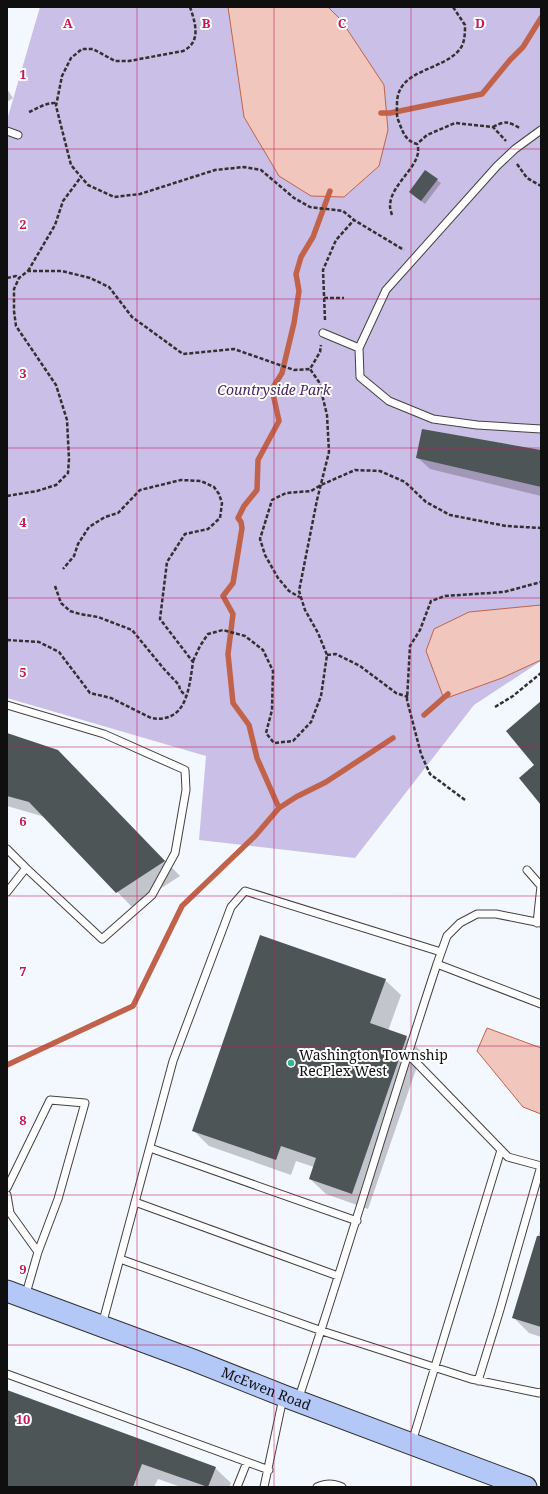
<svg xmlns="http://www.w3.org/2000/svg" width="548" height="1494" font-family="'Noto Serif',serif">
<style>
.green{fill:#cabfe6}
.water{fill:#f1c6bc;stroke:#c1634a}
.shadow{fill:#0003}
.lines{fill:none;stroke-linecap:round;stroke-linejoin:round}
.stream{stroke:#c1634a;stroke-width:5.5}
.building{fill:#4d5557}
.lane-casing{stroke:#424242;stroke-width:9}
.secondary-casing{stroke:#313131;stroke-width:23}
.path{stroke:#313131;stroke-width:2.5;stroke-dasharray:4 2;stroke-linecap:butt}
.lane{stroke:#fff;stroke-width:7}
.secondary{stroke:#b4c8f7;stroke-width:21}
.grid{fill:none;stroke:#c2185b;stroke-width:1;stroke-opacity:0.55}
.poi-dot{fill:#34b395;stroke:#fff;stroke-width:1.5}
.labels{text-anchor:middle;stroke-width:4;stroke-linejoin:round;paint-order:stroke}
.park-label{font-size:14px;font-style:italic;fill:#4a2562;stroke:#fff}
.poi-label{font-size:14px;fill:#0f0f0f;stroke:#fff;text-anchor:start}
.street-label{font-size:14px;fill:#0f0f0f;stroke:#fff}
.grid-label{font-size:13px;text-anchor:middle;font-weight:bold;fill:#c2185b;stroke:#fff;stroke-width:4;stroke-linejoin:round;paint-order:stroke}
</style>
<rect width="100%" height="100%" fill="#f3f7fe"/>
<path class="green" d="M40,7H541V661L474,705L355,858L199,840L206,756L7,698V120Z"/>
<path class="water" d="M228,7H328L341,20L384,85L388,130L379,166L344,197L311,196L279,176L244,117Z
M541,605V660L502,678L444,699L426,651L434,629L469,612Z
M487,1028L541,1048V1114L523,1107L477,1051Z"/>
<path class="shadow" d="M7,89L13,98L7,102Z
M437,180L441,183L425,204L414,196Z
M541,451V496L430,469L417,457Z
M7,734L74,767L180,876L132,907L45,817L7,806Z
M385,980L401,995L388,1031L406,1037L422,1052L368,1209L326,1194L310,1179L314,1167L296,1161L291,1175L209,1146L194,1131Z
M541,1227V1337L529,1333L513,1317Z
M7,1391L215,1468L231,1483L229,1487H181L158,1479L154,1487H7Z"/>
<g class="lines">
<path class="stream" d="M381,113H390L482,94L510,60L523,47L541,18
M424,715L448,694
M279,808L257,758L249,725L233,703L228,654L233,614L223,596L233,583L242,528L241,522L238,518L244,506L257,490L258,460L279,421L272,389L282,373L294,323L299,291L296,274L301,257L313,237L330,191
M7,1065L133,1006L182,906L255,836L279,808L296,797L326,782L393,738"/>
</g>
<path class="building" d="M425,170L438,179L421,201L409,192Z
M422,429L541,450V487L416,458Z
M541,701V805L519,778L534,765L506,731Z
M7,733L58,750L165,861L116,893L29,802L7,796Z
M260,935L386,979L370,1023L407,1036L352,1194L309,1179L316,1158L281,1146L276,1160L192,1131Z
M537,1236H541V1327L512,1318Z
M7,1390L216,1467L208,1487L142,1464L133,1487H7Z"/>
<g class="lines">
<defs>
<path id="lane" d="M541,130L515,149L497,166L386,290L359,348L360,377L389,401L433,419L477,425L541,429
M7,131L18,135
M323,333L359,348
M7,705L104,734L185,770L186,790L175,853L152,895L102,939L26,868L7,892
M7,849L26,868
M527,870L541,886L537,923
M541,923L496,914H477L460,923L447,936L437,964L541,1004
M407,1053L508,1157L541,1166
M150,1148L357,1221
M7,1188L50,1100L85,1103L58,1199L38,1252L25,1297
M7,1195L10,1213L38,1252
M135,1202L338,1276
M120,1259L322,1331L471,1379L539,1393L541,1392
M102,1325L173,1061L231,907L245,891L441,952
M7,1374L269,1470
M478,1381L499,1313L541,1166
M298,1400C347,1255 389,1109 437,964
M412,1442L501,1150
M237,1487L247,1462
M264,1487L283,1398
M317,1487C327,1483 332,1483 342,1487"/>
<g id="secondary">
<path id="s1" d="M7,1291L193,1360L284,1396L526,1487"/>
</g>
</defs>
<use href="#lane" class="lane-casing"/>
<use href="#secondary" class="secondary-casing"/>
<path class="path" d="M190,7C195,22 202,42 183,51L129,61H115L93,49H82L71,58L62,76L56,106L71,165L88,185L114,197L140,194L215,170L244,167L261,170L294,198L310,207L343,211L354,220L404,250
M453,7L465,25C465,32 465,43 460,49C442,72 397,68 397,104C397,111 396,116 399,122C403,133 406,141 417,144L427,135L455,123L493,127L506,141
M29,112C38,108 47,102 57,103
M493,127C506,120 508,122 520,128
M517,164L527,178L541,186
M392,215C391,212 390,208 390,206C390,183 425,164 417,144
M28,271L55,225L63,201L81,177
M7,278L16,276L19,278
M324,298H344
M325,320L323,270L336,240L354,220
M7,496L37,491L56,485L68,473L69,459L67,420L56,385L16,326L14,311V289L19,278L28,271H62L90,278L109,287L132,317L183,354L234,349L294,370L310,369L320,352L321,345
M55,586L61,603L70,611L80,614L98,617L132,630L164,669L179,685L180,690L186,696
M301,598L289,591L278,578L265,555L260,539L272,500L286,493L311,491L321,485L355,470L380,471L405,482L426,502L450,515L506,526L541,528
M7,640L39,642L59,652L90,693L111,698L151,718C187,724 189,688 193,662L160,619L167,562L185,534L208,529L220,518L222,503L219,494L214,487L201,481L181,480L140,490L118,513L105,517L89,527L78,544L74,556L63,569
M327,655L336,654L360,666L396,693L408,697
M193,661L200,646L208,634L223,630L245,636L263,650L273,671L272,710L266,733L274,743L293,741L311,722L321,696L327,655L318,633L305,610L299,591L317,500L329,452L327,415L319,382L310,369
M495,707L513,696L541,673
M465,800L430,774L421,754L407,700L410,646L420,630L431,601L445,596L504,592L541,582"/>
<use href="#lane" class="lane"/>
<use href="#secondary" class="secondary"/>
</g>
<path class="grid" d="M137,7V1487M274,7V1487M411,7V1487M7,149H541M7,299H541M7,448H541M7,598H541M7,747H541M7,896H541M7,1046H541M7,1195H541M7,1345H541"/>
<circle class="poi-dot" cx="291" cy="1063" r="4"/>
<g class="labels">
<g class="park-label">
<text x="274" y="395">Countryside Park</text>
</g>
<g class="poi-label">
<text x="299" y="1060">Washington Township<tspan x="299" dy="16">RecPlex West</tspan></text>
</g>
<g class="street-label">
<text dy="5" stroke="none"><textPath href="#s1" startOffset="277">McEwen Road</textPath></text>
</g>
</g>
<g class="grid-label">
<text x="68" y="28">A</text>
<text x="206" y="28">B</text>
<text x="342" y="28">C</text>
<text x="480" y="28">D</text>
<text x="23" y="79">1</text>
<text x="23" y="229">2</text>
<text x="23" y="378">3</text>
<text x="23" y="527">4</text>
<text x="23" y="677">5</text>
<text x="23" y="826">6</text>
<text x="23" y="976">7</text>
<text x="23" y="1125">8</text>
<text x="23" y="1274">9</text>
<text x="23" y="1424">10</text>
</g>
<rect width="548" height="1494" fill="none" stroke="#0f0f0f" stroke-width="16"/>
</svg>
